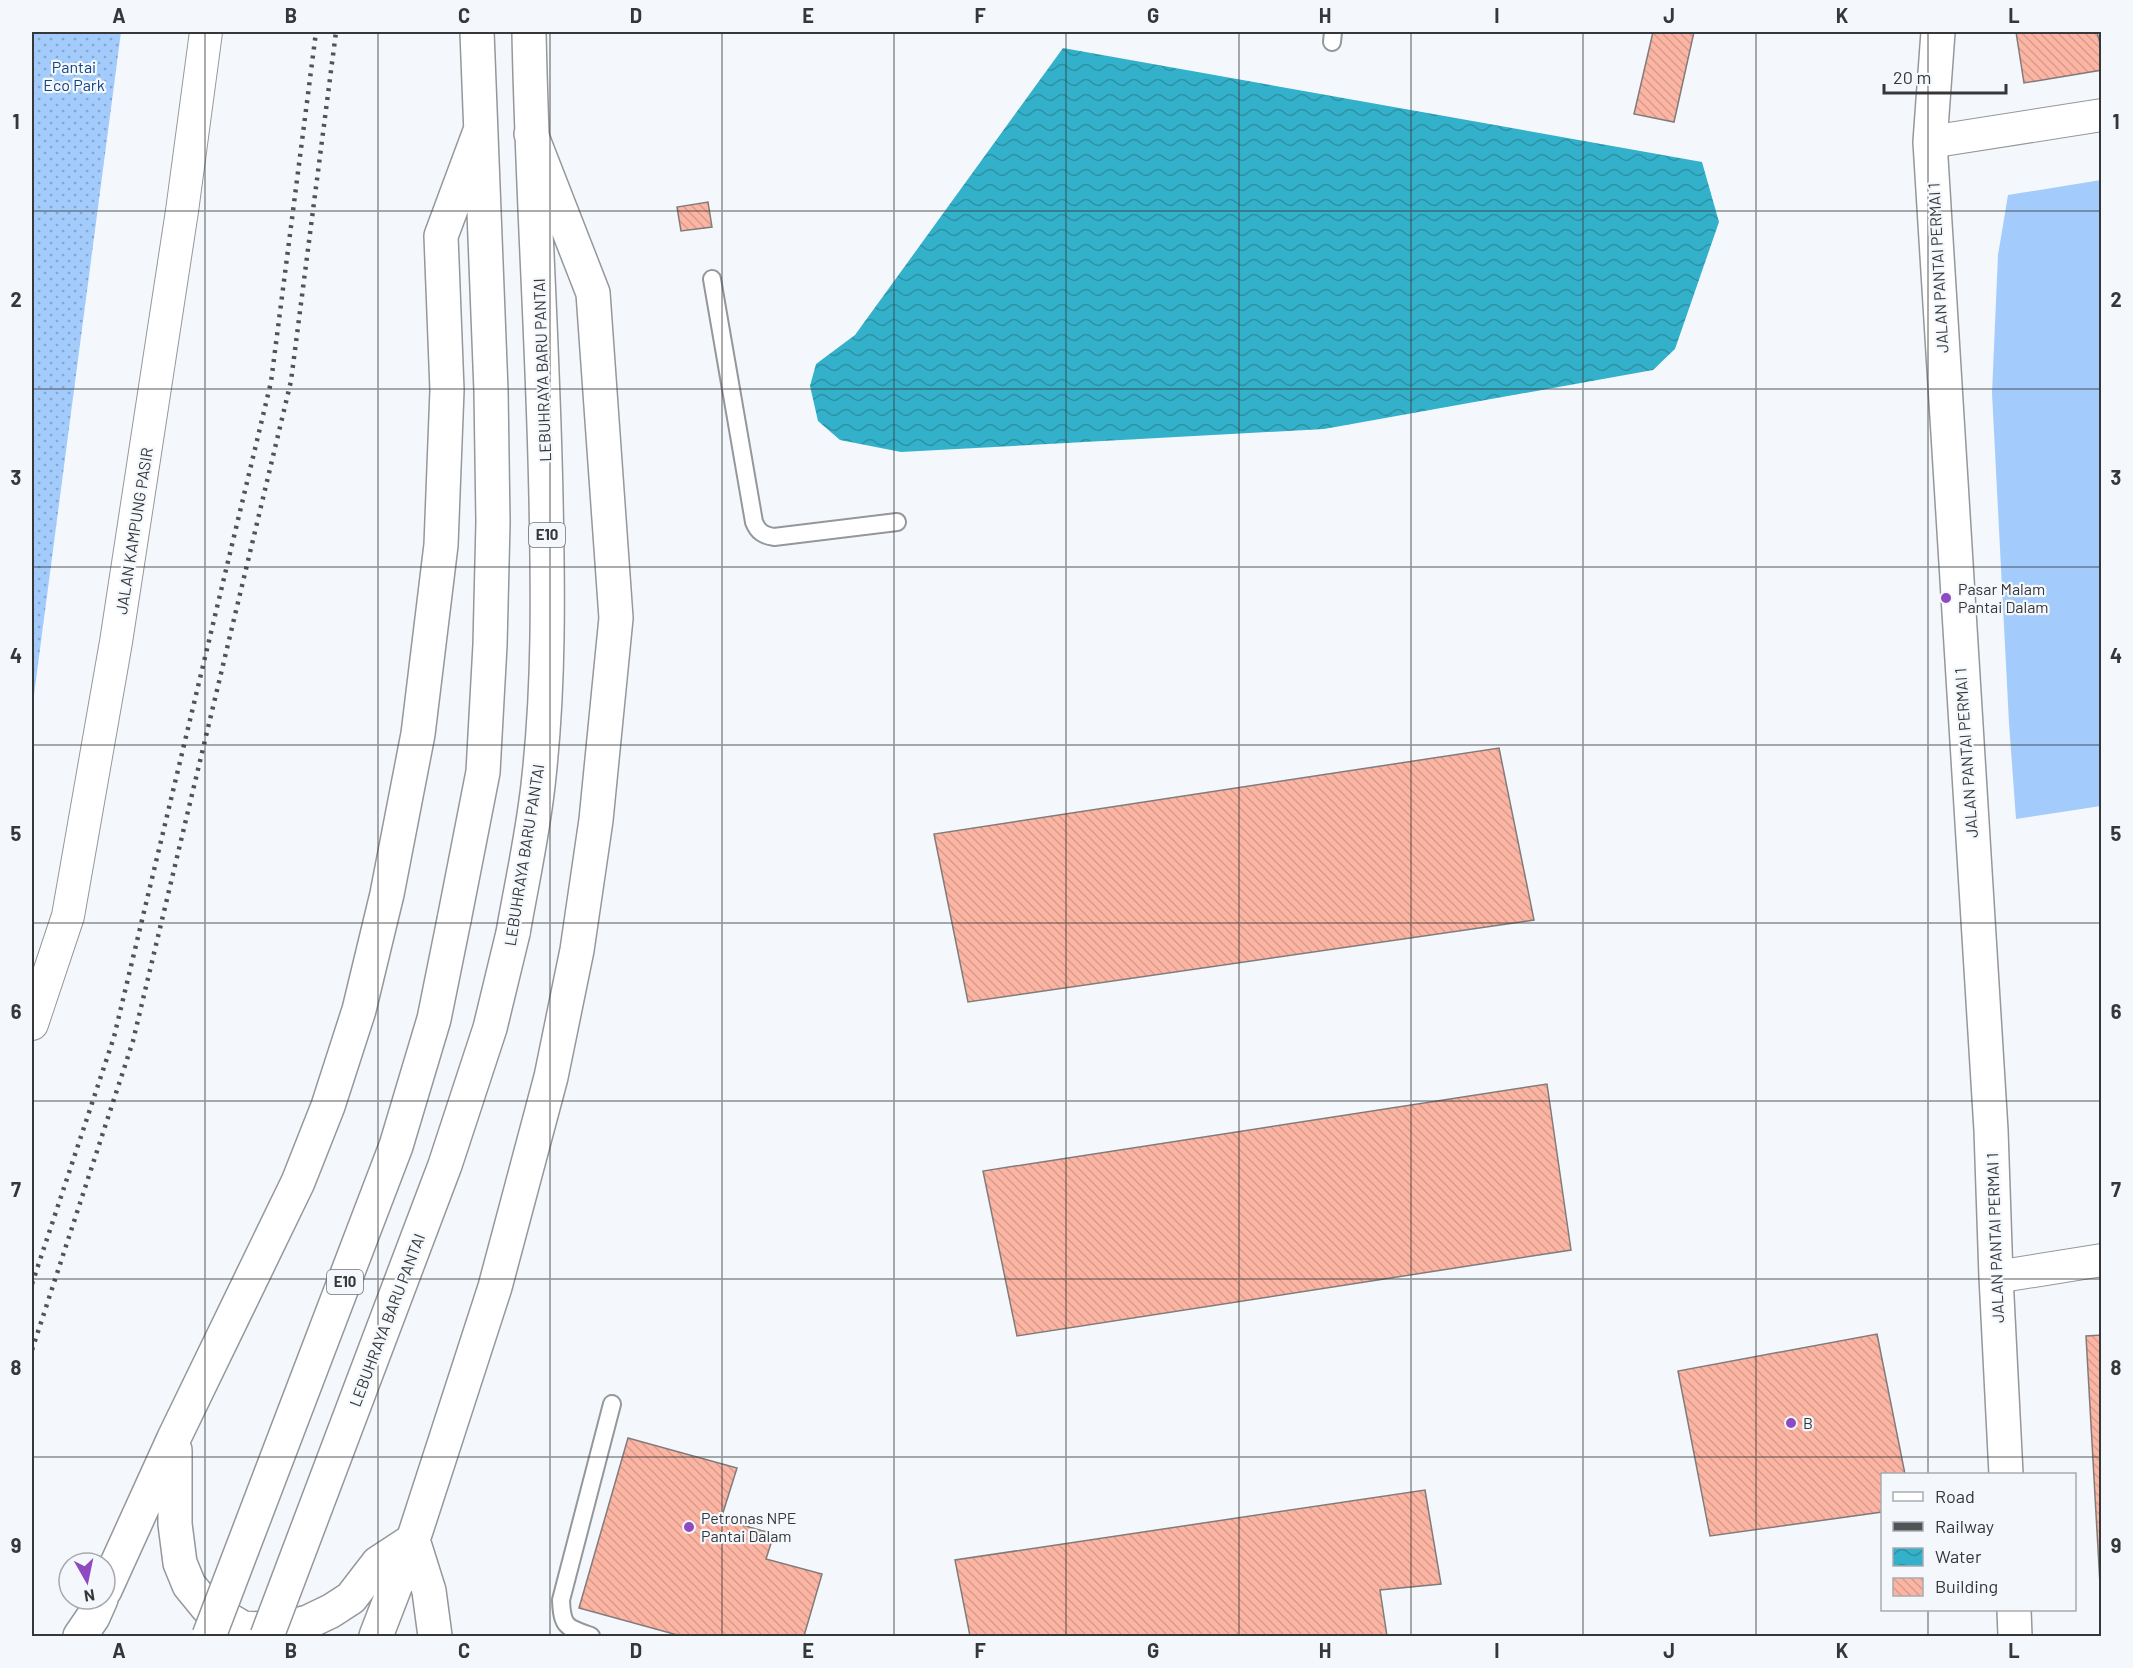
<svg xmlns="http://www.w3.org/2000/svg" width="2133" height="1668" font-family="Barlow,sans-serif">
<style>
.grass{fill:url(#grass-dots)}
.pitch{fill:#a3cbfc}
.water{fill:url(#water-waves)}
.building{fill:url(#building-back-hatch);stroke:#817c7b;stroke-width:1.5}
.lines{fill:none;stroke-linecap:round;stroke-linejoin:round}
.service-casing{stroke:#94979b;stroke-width:20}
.minor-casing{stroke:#94979b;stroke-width:34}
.tertiary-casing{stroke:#94979b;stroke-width:36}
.motorway-casing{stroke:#94979b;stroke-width:36}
.service{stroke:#fff;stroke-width:16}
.minor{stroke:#fff;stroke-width:32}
.tertiary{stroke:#fff;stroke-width:33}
.motorway{stroke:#fff;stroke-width:33}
.rail{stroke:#525355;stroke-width:4.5;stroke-dasharray:3 6;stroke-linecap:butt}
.motorway-bridge-casing{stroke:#94979b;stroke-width:36;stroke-linecap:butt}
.motorway-bridge{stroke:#fff;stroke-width:33}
.grid{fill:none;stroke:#363739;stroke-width:1.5;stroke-opacity:0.55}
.poi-dot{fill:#8e4bc0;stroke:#f4f8fc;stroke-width:2}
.labels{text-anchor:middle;stroke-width:4.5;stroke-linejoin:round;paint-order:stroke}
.shield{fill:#f4f8fc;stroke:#6f7174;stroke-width:1.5}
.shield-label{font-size:15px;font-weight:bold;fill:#363739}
.park-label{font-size:16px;fill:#114681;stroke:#f4f8fc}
.street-label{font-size:16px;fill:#363739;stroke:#f4f8fc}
.poi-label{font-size:16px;fill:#363739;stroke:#f4f8fc;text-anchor:start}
.neatline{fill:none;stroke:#363739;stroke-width:2}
.grid-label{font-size:20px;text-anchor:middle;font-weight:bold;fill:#363739}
</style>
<defs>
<pattern id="grass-dots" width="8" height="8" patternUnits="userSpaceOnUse" patternTransform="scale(1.5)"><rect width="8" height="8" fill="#a3cbfc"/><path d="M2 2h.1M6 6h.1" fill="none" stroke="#86a6cd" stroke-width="1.8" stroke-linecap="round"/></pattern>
<pattern id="water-waves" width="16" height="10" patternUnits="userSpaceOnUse" patternTransform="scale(1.5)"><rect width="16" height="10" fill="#34b1ca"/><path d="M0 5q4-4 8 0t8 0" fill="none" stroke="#2d91a5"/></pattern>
<pattern id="building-back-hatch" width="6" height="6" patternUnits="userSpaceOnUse" patternTransform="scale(1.5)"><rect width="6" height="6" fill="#fcb4a3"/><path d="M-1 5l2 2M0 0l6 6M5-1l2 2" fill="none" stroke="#d99b8d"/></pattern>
</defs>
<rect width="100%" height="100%" fill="#f4f8fc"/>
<path class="grass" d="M32,32H121L32,710Z"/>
<path class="pitch" d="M2101,180V806L2016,819L2009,723L1992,393L1998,255L2008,195Z"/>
<path class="water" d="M1063,48L1702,162L1719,222L1675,349L1653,370L1324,429L901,452L840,440L818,421L810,386L816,364L855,335Z"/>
<path class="building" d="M1653,32H1694L1674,122L1634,114Z
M2016,32H2097L2102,51V70L2024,83Z
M708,202L712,227L681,231L677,207Z
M1499,748L1534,920L968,1002L934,834Z
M1547,1084L1571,1250L1017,1336L983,1171Z
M1877,1334L1905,1474H1882V1512L1710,1536L1678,1371Z
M2102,1335V1620L2086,1336Z
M628,1438L737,1468L721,1519L774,1534L766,1559L822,1574L804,1636H681L579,1608Z
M1425,1490L1441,1584L1380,1590L1387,1636H970L955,1560Z"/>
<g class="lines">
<defs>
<path id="service" d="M1332,42L1333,32
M712,279L754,522C758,532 763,535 774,537L897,522
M591,1636C567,1628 562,1627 561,1600L612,1404"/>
<path id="minor" d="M1930,142L2102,115
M32,1024L68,916L116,642L182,211L206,32
M1996,1277L2102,1260"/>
<path id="tertiary" d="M1938,32L1930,142L1991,1130L1996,1277L2006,1474
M2014,1610L2015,1636"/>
<path id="motorway" d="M454,920L483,772L490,645L493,522L491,391L477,32
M513,933C522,881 534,829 539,776C549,684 548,591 546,499C543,343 532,188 529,32
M175,1450V1524L180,1563L189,1585L207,1607L243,1628L277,1630L308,1622L331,1611L351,1598L378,1563L413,1540
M413,1540L429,1591L435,1636
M105,1590L174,1438L298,1182L328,1106L359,1010L387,894L418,734L441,545L447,390L441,236L480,131
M80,1636L93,1617L101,1599
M376,1636L413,1540L495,1287L551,1077L577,950L596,820L616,618L593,293L531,134"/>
</defs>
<use href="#service" class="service-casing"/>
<use href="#minor" class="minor-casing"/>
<use href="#tertiary" class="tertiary-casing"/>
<use href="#motorway" class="motorway-casing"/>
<use href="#service" class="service"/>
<use href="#minor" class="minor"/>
<use href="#tertiary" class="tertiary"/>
<use href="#motorway" class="motorway"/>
<path class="rail" d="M32,1284L114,1037L271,382L316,32
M32,1350L133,1041L291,381L336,32"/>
<defs>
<path id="motorway-bridge" d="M209,1636L396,1146L434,1019L454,920
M267,1636L445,1165L490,1028L513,933"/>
</defs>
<use href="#motorway-bridge" class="motorway-bridge-casing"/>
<use href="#motorway-bridge" class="motorway-bridge"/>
</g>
<path class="grid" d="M205,32V1636M378,32V1636M550,32V1636M722,32V1636M894,32V1636M1066,32V1636M1239,32V1636M1411,32V1636M1583,32V1636M1756,32V1636M1928,32V1474M32,211H2102M32,389H2102M32,567H2102M32,745H2102M32,923H2102M32,1101H2102M32,1279H2102M32,1457H2102M1928,1610V1636"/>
<g class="poi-dot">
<circle cx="1946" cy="598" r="6"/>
<circle cx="1791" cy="1423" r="6"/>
<circle cx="689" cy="1527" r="6"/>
</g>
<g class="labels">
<g class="shield">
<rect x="529" y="523" width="36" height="24" rx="4.5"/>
<rect x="327" y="1270" width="36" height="24" rx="4.5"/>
</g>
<g class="shield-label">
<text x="547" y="540">E10</text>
<text x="345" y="1287">E10</text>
</g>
<g class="park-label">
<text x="74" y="73">Pantai<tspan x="74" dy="18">Eco Park</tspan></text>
</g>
<g class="street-label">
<text transform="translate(1938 268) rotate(-93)" y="6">JALAN PANTAI PERMAI 1</text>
<text transform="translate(542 370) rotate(-92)" y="6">LEBUHRAYA BARU PANTAI</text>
<text transform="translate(134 531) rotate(-81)" y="6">JALAN KAMPUNG PASIR</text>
<text transform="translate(1966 753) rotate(-94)" y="6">JALAN PANTAI PERMAI 1</text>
<text transform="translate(524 855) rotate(-81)" y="6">LEBUHRAYA BARU PANTAI</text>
<text transform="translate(1995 1238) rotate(-92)" y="6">JALAN PANTAI PERMAI 1</text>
<text transform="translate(387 1320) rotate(-69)" y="6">LEBUHRAYA BARU PANTAI</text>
</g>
<g class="poi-label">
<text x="1958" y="595">Pasar Malam<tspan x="1958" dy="18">Pantai Dalam</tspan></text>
<text x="1803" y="1429">B</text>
<text x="701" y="1524">Petronas NPE<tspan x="701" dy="18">Pantai Dalam</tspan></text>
</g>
</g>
<rect width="2133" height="1668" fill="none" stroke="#f4f8fc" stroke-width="66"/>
<rect x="1881" y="1473" width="195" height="138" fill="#f4f8fc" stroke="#a8abae" stroke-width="1.5"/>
<rect x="1893" y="1492" width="30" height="9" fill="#ffffff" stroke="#a8abae" stroke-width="1.5"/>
<text x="1935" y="1503" font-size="18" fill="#363739">Road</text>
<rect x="1893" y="1522" width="30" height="9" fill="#525355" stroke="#a8abae" stroke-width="1.5"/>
<text x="1935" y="1533" font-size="18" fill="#363739">Railway</text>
<rect x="1893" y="1548" width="30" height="18" fill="url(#water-waves)" stroke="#a8abae" stroke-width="1.5"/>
<text x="1935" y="1563" font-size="18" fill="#363739">Water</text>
<rect x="1893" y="1578" width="30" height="18" fill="url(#building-back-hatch)" stroke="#a8abae" stroke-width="1.5"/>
<text x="1935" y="1593" font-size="18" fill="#363739">Building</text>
<g transform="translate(87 1581) rotate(171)"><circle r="28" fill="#f4f8fc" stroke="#a8abae" stroke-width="1.5"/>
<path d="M0-4.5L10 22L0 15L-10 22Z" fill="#8e4bc0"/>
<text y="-9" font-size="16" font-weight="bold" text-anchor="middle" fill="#363739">N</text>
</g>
<path d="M1884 84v9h122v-9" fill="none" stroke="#363739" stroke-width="3"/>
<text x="1893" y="84" font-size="18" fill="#363739" stroke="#f4f8fc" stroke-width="4.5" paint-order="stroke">20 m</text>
<rect x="33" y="33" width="2067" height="1602" class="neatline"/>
<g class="grid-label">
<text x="119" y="23">A</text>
<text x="291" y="23">B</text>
<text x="464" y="23">C</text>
<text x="636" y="23">D</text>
<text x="808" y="23">E</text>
<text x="980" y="23">F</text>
<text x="1153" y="23">G</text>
<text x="1325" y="23">H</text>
<text x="1497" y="23">I</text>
<text x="1669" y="23">J</text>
<text x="1842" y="23">K</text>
<text x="2014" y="23">L</text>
<text x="16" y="129">1</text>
<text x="2116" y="129">1</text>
<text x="16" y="307">2</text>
<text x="2116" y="307">2</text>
<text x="16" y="485">3</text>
<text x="2116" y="485">3</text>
<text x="16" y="663">4</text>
<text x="2116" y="663">4</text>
<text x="16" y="841">5</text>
<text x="2116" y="841">5</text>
<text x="16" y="1019">6</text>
<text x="2116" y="1019">6</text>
<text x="16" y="1197">7</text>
<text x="2116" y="1197">7</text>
<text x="16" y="1375">8</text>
<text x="2116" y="1375">8</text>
<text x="16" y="1553">9</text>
<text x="2116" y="1553">9</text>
<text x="119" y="1658">A</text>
<text x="291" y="1658">B</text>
<text x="464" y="1658">C</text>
<text x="636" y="1658">D</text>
<text x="808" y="1658">E</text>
<text x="980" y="1658">F</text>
<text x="1153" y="1658">G</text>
<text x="1325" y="1658">H</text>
<text x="1497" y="1658">I</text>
<text x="1669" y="1658">J</text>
<text x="1842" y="1658">K</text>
<text x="2014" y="1658">L</text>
</g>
</svg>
